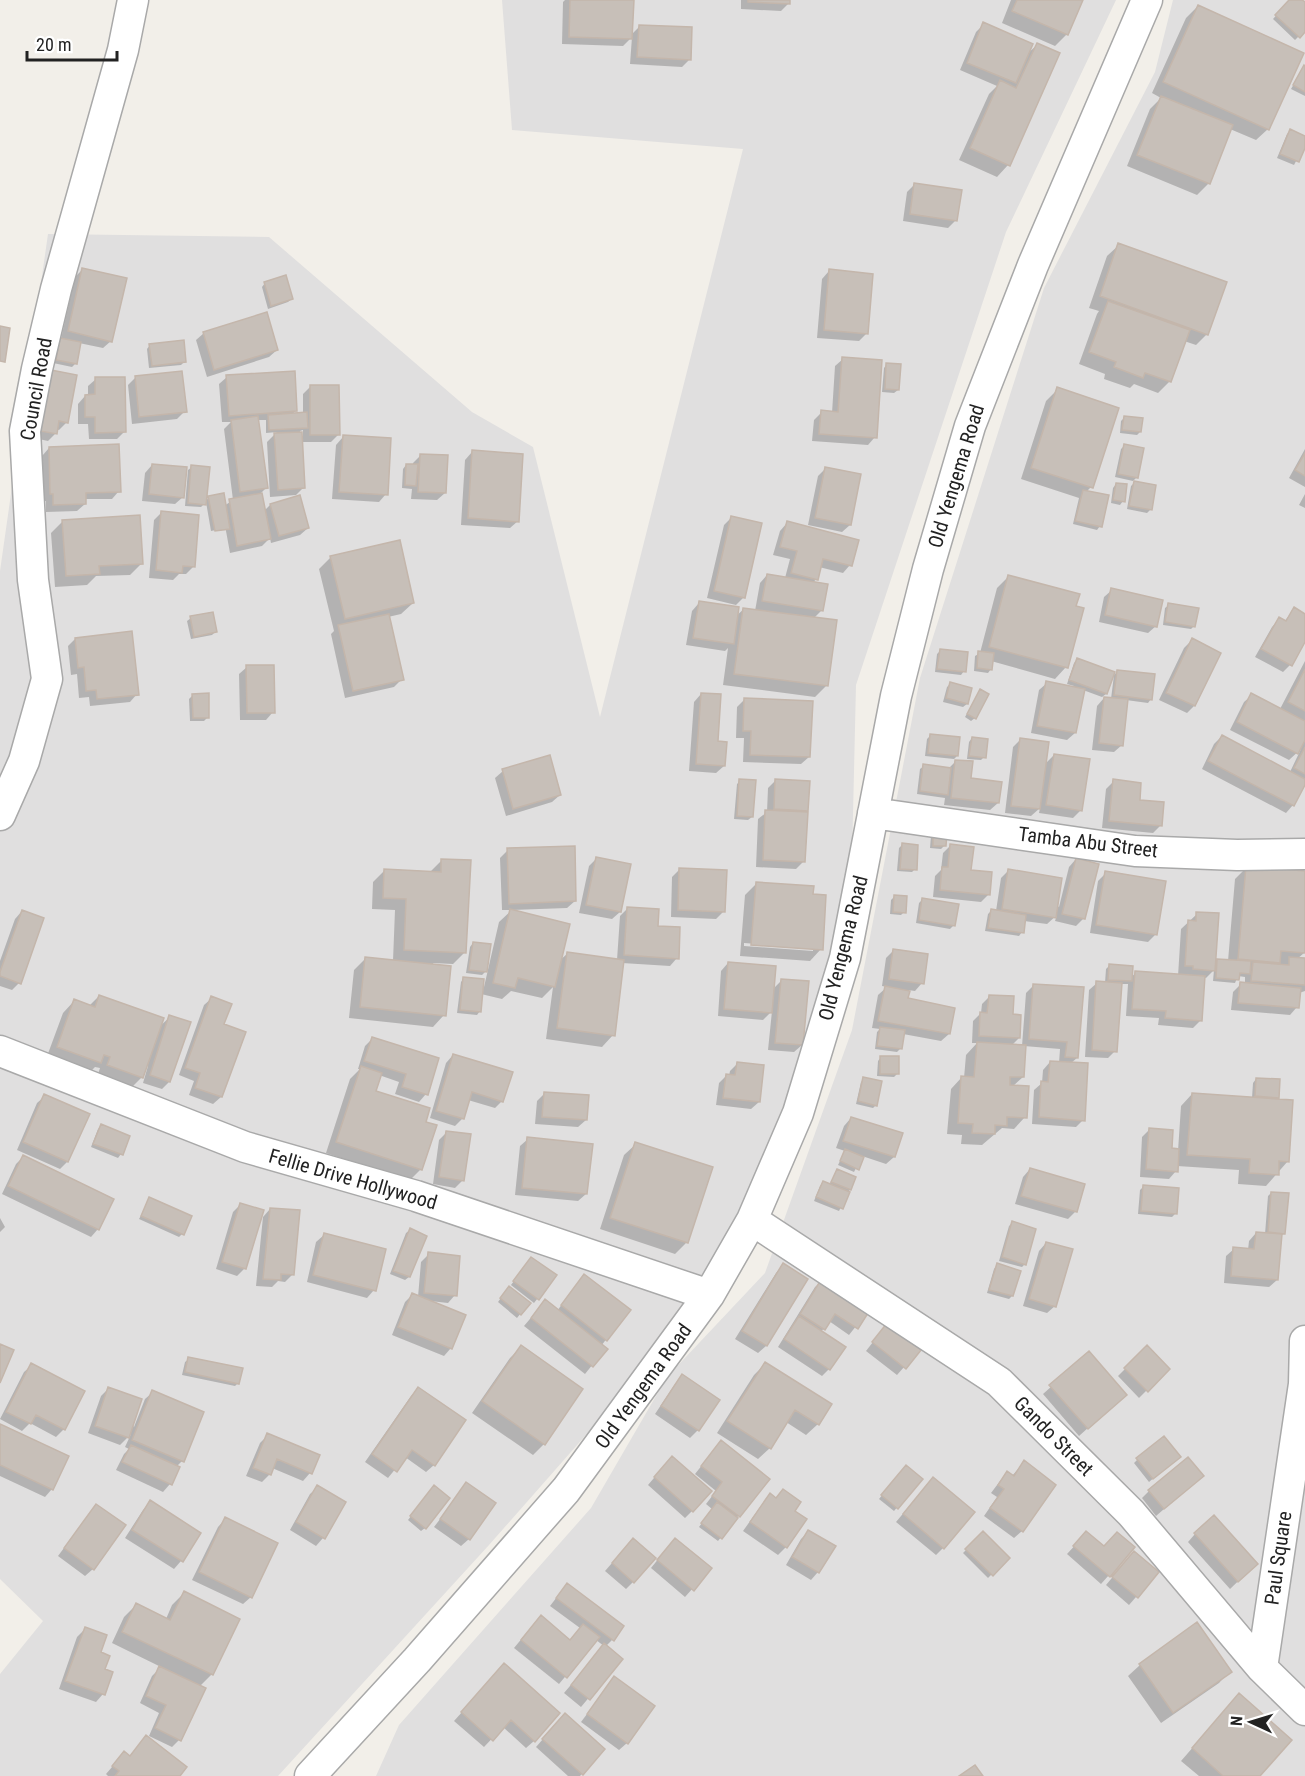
<svg xmlns="http://www.w3.org/2000/svg" width="1305" height="1776" font-family="'Roboto Condensed',sans-serif">
<style>
.residential{fill:#e0dfdf}
.shadow{fill:#0003;fill-rule:evenodd}
.building{fill:#c7bfb8;stroke:#c4b6ab;stroke-width:1.5}
.lines{fill:none;stroke-linecap:round;stroke-linejoin:round}
.street-casing{stroke:#a9a9a9;stroke-width:33}
.street{stroke:#fff;stroke-width:30}
.labels{text-anchor:middle;stroke-width:4.5;stroke-linejoin:round;paint-order:stroke}
.street-label{font-size:20px;fill:#222;stroke:#fff}
</style>
<rect width="100%" height="100%" fill="#f2efe9"/>
<path class="residential" d="M502,0H1116L1006,232L856,685L851,901L785,1107L709,1295L489,1545L278,1776H0V1674L43,1621L0,1579V571L48,234L269,237L472,412L533,447L600,717L743,149L512,130Z
M1173,0H1305V1776H376L399,1725L591,1508L667,1377L765,1273L852,1030L920,678L1044,288L1155,72Z"/>
<path class="shadow" d="M565,0H632L631,35L640,26L689,60L682,67L630,64L632,37L623,46L562,44L563,2Z
M741,0H789V3L781,11L741,9Z
M1011,0H1081L1067,34L1055,46L1002,23Z
M1290,0H1300L1305,4V30L1295,40L1273,19Z
M1198,6L1268,129L1256,140L1230,129L1209,183L1197,195L1127,166L1150,109L1161,98L1152,93L1186,18Z
M984,24L1026,55L1037,45L1058,54L1008,165L997,177L959,160L989,94L997,86L960,70L976,32Z
M1304,67H1305V96L1291,89Z
M1290,131L1305,137V144L1294,165L1277,158L1287,134Z
M915,184L955,221L948,228L903,221L907,192Z
M1119,245L1207,334L1196,345L1184,341L1170,381L1158,393L1134,384L1130,388L1104,379L1105,374L1079,364L1097,314L1099,311L1089,308L1107,256Z
M83,269L111,341L103,348L79,343L75,364L72,367L53,363L57,343L61,339L75,277Z
M829,271L866,334L859,341L817,338L822,279Z
M265,283L291,299L288,302L268,309L262,287Z
M204,333L277,350L269,357L207,377L196,340Z
M150,345L184,362L181,365L149,368L147,349Z
M843,359L875,437L868,445L812,441L814,420L822,412L832,413L835,366Z
M887,364L898,390L894,393L882,392L884,368Z
M136,377L185,411L177,419L132,424L128,385Z
M227,377L295,411L292,415L303,414V394L310,387L339,434L331,442H303V430L300,431L303,488L296,495L270,497L267,442L277,432L266,433V420H257L267,487L261,493L264,511L270,505L308,528L300,535L271,543L270,538L262,546L230,553L226,531L212,534L226,531V528L211,531L206,502L201,507L185,506L188,470L192,467L205,502L209,497L224,506L233,500L224,429L231,422H222L219,384Z
M96,379L124,432L117,439H89L88,424H78V404L85,396H88V386Z
M44,380L67,422L59,430L56,429V433L48,441L34,438Z
M1058,389L1091,487L1086,492L1100,526L1097,530L1073,524L1079,498L1021,479L1046,401Z
M1125,417L1140,432L1137,435L1120,433L1121,421Z
M343,437L386,494L379,502L332,499L336,445Z
M1124,446L1137,477L1133,481L1115,477L1121,449Z
M49,448L119,491L112,499H85V504L77,511L46,512V501H43L42,456Z
M1305,449V487L1289,478Z
M472,452L518,521L510,528L461,525L465,460Z
M421,455L445,493L437,500L411,499L412,489L402,488L403,469L406,465L413,466V463Z
M152,465L183,497L175,504L142,501L145,473Z
M825,469L850,525L842,532L808,525L818,476Z
M1134,483L1150,510L1147,513L1127,509L1131,486Z
M1116,484L1123,501L1120,505L1111,503L1113,488Z
M1305,494V508L1299,505Z
M161,513L193,567L186,574H179L173,580L149,578L154,520Z
M731,518L744,597L736,605L707,598L724,525Z
M63,521L142,563L130,575L96,576L87,585L55,587L51,533Z
M787,523L850,565L843,573L819,567L816,579L813,583L822,610L814,618L826,686L815,697L723,685L728,648L725,651L686,645L692,611L699,603L736,616L744,609L755,611L760,583L767,575L785,578L790,559L773,555L780,531Z
M331,557L413,603L401,614L388,617L402,679L394,687L345,698L331,634L334,631L319,569Z
M1009,576L1075,607L1066,667L1055,679L991,661V669L988,673L974,671L975,656L980,653L997,588Z
M1112,590L1156,626L1148,633L1099,622L1104,597Z
M1169,605L1194,626L1191,629L1163,625L1165,608Z
M1294,609L1305,615V639L1290,665L1283,672L1255,657L1272,627L1279,619L1284,622Z
M191,618L215,632L212,635L191,639L187,621Z
M75,639L137,694L130,702L90,706L89,697L79,698L77,674L71,675L68,646Z
M1192,640L1219,654L1194,706L1187,713L1159,700L1184,648Z
M940,651L964,671L961,675L935,672L937,654Z
M1078,659L1106,694L1102,697L1083,690L1075,733L1067,740L1031,733L1039,690L1047,683L1074,688V686L1067,684L1074,663Z
M1305,661V785H1304L1293,805L1286,813L1202,769L1214,744L1222,736L1290,772L1301,749L1289,760L1230,730L1244,702L1252,695L1280,709Z
M247,667L273,712L266,720H240L239,674Z
M1118,671L1151,699L1148,703L1126,700L1122,745L1114,752L1092,750L1097,706L1104,698L1111,699L1114,675Z
M950,684L970,689L967,704L963,707L943,702L947,687Z
M980,691L975,718L971,721L965,717Z
M701,694L724,766L716,773L689,771L694,702Z
M193,695L208,717L204,721H190L189,699Z
M745,699L809,757L801,764L743,762L744,738H736L737,707Z
M930,736L957,756L954,759L925,756L927,739Z
M972,738L984,757L981,760L967,759L969,742Z
M1021,739L1044,765L1054,755L1081,810L1073,818L1039,813L1040,808L1031,816L1005,813L1013,747Z
M956,761L969,780L998,803L990,810L944,805L945,798L917,794L920,769L924,766L948,769Z
M503,771L560,795L552,802L506,816L495,778Z
M740,781L752,817L748,820L734,819L737,784Z
M775,781L807,810L804,813V861L796,869L756,867L758,819L767,812L768,788Z
M1114,781L1160,826L1153,833L1102,828L1106,789Z
M934,833L944,846L941,849L930,848L931,836Z
M902,845L915,869L912,872L897,871L899,848Z
M950,846L989,894L981,902L933,897L935,876L941,870L943,853Z
M508,850L575,901L567,908L512,910L559,961L567,954L617,960L620,916L628,908L656,927L677,958L670,966L622,963L613,1035L602,1047L546,1039L553,987L542,998L511,991L502,999L481,994L480,1011L477,1015L457,1013L461,982L464,978L484,987L499,922L512,910H502L500,858Z
M596,859L620,912L612,919L579,913L589,866Z
M1076,859L1084,918L1076,926L1055,921L1057,915L1047,924L1024,921L1022,932L1019,936L985,931L988,914L991,911H996L1001,878L1009,870L1059,907L1069,867Z
M442,860L465,952L453,964L433,963L444,1015L433,1027L349,1018L354,970L366,958L393,961L395,910L372,909L373,882L385,870L430,872Z
M1247,867L1305,872V942L1304,953L1297,959L1305,960V991L1299,993L1297,1007L1290,1015L1231,1010L1233,992L1241,984H1245V977L1238,976L1235,983L1213,981L1214,970L1206,978L1203,977L1201,1020L1193,1028L1158,1025L1159,1018L1126,1016L1128,984H1120L1115,1051L1108,1058L1085,1057L1089,990L1097,983H1105L1106,969L1110,965L1131,977L1136,973L1178,976L1181,929L1197,914L1214,965L1218,961H1228L1235,879Z
M680,869L723,912L716,919L671,917L672,877Z
M1106,873L1156,934L1148,942L1090,933L1098,881Z
M756,884L812,896L821,949L810,961L740,956L745,895ZM744,943L813,948V951L744,946Z
M895,896L904,912L901,915L890,914L891,900Z
M923,899L954,925L950,929L916,923L919,903Z
M22,911L19,983L12,990L0,986V961L15,919Z
M473,943L486,969H488L482,975L466,973L470,947Z
M894,950L922,983L915,991L908,990L906,1000L949,1034L941,1041L903,1034L901,1048L897,1052L875,1049L877,1032L880,1029L872,1028L878,995L887,987L882,986L886,958Z
M728,963L773,989L782,980L802,1045L794,1052L768,1050L772,1011L763,1020L718,1016L721,971Z
M1034,985L1077,1058L1071,1063L1083,1120L1076,1127L1032,1124L1034,1090L1042,1083L1043,1070L1050,1062L1059,1063L1060,1049L1024,1046L1023,1077L1012,1087L1025,1117L1014,1129L1002,1128L982,1145L961,1144L962,1135L947,1134L951,1089L962,1077L964,1078L966,1055L977,1043H972L973,1021L981,1013L982,1004L989,997L1012,1015L1019,1038L1011,1046H1022L1026,993Z
M99,996L159,1027L170,1017L169,1082L162,1089L143,1083L148,1066L146,1065L142,1077L130,1089L97,1077L100,1068L95,1067L88,1074L46,1059L63,1013L74,1001L89,1006Z
M212,998L222,1025L221,1097L213,1104L189,1095L194,1081L179,1075L204,1005Z
M372,1039L426,1094L419,1102L395,1094L399,1082L379,1075L374,1092L424,1123L421,1169L409,1181L326,1153L350,1079L360,1069H358L365,1046Z
M453,1055L502,1101L495,1108L468,1100L463,1118L455,1126L430,1118L446,1063Z
M881,1057L897,1074L894,1077L877,1076L878,1061Z
M738,1063L759,1102L751,1109L716,1105L719,1083L726,1076H729L730,1071Z
M864,1079L876,1105L873,1108L856,1104L861,1082Z
M1256,1079L1277,1097L1275,1100L1288,1161L1266,1186L1238,1184L1239,1170L1177,1166L1176,1171L1169,1179L1140,1177L1142,1137L1150,1129L1170,1150L1178,1151L1181,1106L1192,1094L1252,1098L1253,1083Z
M545,1093L586,1120L578,1127L535,1124L537,1101Z
M45,1096L67,1162L60,1169L17,1150L37,1103Z
M851,1118L894,1157L886,1164L862,1156L854,1172L838,1165L845,1151L836,1148L844,1126Z
M101,1126L128,1136L121,1154L118,1158L91,1147L98,1129Z
M447,1132L463,1180L455,1188L433,1184L439,1140Z
M528,1139L586,1194L578,1201L515,1195L520,1146Z
M636,1144L711,1168L686,1243L675,1254L600,1229L624,1155Z
M23,1157L98,1229L91,1237L2,1194L16,1164Z
M1030,1169L1076,1211L1068,1219L1015,1204L1023,1177Z
M837,1171L850,1189L839,1211L814,1201L820,1186L823,1182L829,1185Z
M1143,1187L1175,1214L1172,1217L1138,1214L1140,1190Z
M1271,1193L1284,1233L1280,1237L1277,1280L1269,1287L1224,1283L1226,1256L1234,1249L1248,1250L1249,1241L1256,1233L1265,1234L1268,1196Z
M150,1199L182,1234L179,1237L139,1219Z
M241,1204L245,1268L237,1276L216,1269L233,1212Z
M270,1209L293,1274L285,1282L278,1281L272,1287L256,1286L263,1217Z
M0,1218L5,1227L0,1232Z
M1012,1223L1025,1264L1022,1267L999,1261L1009,1226Z
M410,1230L409,1277L405,1280L390,1274L406,1233Z
M324,1235L374,1290L367,1298L307,1282L316,1242Z
M1046,1243L1055,1306L1047,1313L1023,1306L1039,1251Z
M429,1254L455,1295L448,1303L430,1301L451,1348L444,1356L392,1335L405,1302L412,1295L418,1297L421,1262Z
M528,1262L555,1276L534,1303L511,1285Z
M783,1265L806,1280L766,1346L758,1353L735,1339L776,1273Z
M997,1265L1012,1296L1009,1299L987,1293L994,1269Z
M823,1280L868,1311L849,1335L829,1321L821,1332L829,1369L822,1376L778,1347L815,1287Z
M577,1284L629,1310L601,1346L605,1349L585,1374L524,1326L545,1301L557,1311Z
M506,1291L529,1303L517,1318L498,1302Z
M880,1333L919,1350L897,1375L866,1351Z
M521,1347L544,1444L533,1455L472,1413L510,1358Z
M1147,1347L1168,1369L1139,1398L1118,1376Z
M1089,1353L1117,1402L1079,1436L1043,1394Z
M189,1359L238,1383L235,1386L182,1375L185,1362Z
M765,1364L818,1424L806,1435L786,1422L770,1448L758,1459L717,1433L754,1375Z
M32,1365L64,1429L56,1437L30,1423L22,1431L0,1419L24,1372Z
M683,1376L718,1400L698,1430L690,1438L655,1414L675,1384Z
M109,1388L134,1427L145,1399L153,1392L182,1461L176,1467L170,1484L163,1492L116,1470L124,1454L129,1449L125,1447L131,1434L120,1445L88,1433L101,1396Z
M418,1389L434,1465L426,1472L405,1457L388,1478L365,1462L411,1396Z
M0,1425L52,1489L45,1497L0,1476Z
M268,1435L310,1473L303,1481L272,1468L270,1474L262,1482L246,1476L260,1443Z
M714,1450L768,1479L718,1541L699,1527L712,1509L706,1504L716,1491L695,1474Z
M1137,1460H1175L1149,1482L1134,1463Z
M1024,1462L1022,1531L1014,1538L984,1516L997,1497L991,1493L1000,1481L1008,1473L1012,1476Z
M665,1465L692,1511L685,1518L648,1485Z
M903,1470L921,1479L894,1511L879,1499Z
M1194,1483L1156,1516L1142,1498L1149,1491Z
M467,1484L469,1539L461,1546L434,1527Z
M926,1486L943,1548L936,1555L896,1522Z
M318,1487L344,1502L323,1538L316,1546L290,1530L310,1494Z
M431,1490L425,1528L421,1531L408,1520Z
M783,1491L793,1511L805,1519L786,1547L778,1555L743,1531L763,1503L770,1495L775,1499Z
M150,1502L199,1533L181,1561L174,1569L125,1538L143,1510Z
M96,1505L93,1569L85,1576L58,1556Z
M225,1519L251,1597L243,1604L192,1580L218,1527Z
M809,1531L834,1546L818,1572L811,1580L786,1565L801,1539Z
M983,1533L1008,1558L988,1578L963,1553Z
M1195,1534L1256,1564L1230,1589L1188,1542Z
M1079,1541L1104,1548H1133L1101,1584L1067,1554Z
M626,1547L633,1582L626,1589L605,1571Z
M668,1547L710,1569L685,1597L651,1568Z
M1126,1561L1157,1573L1129,1605L1106,1585Z
M184,1593L212,1674L199,1687L179,1740L172,1747L149,1736L159,1713L140,1703L152,1676L161,1667L112,1643L124,1617L136,1605L166,1619L172,1605Z
M560,1593L612,1640L606,1646L621,1659L581,1707L564,1693L604,1646L596,1640L559,1684L514,1648L533,1625L569,1641L580,1628L550,1606Z
M85,1629L99,1653L103,1669V1694L96,1702L59,1689L77,1637Z
M1140,1665L1230,1671L1219,1683L1161,1723L1128,1676Z
M497,1673L534,1741L526,1748L503,1727L484,1747L454,1721Z
M614,1678L627,1743L619,1750L581,1722Z
M1228,1707L1258,1776H1199L1181,1761Z
M558,1722L603,1749L580,1776H568L536,1747Z
M146,1737L178,1776H108L106,1774L124,1753L129,1757Z"/>
<path class="building" d="M570,0H634L632,39L569,37Z
M748,0H790V4L748,2Z
M1017,0H1083L1068,35L1012,11Z
M1289,0H1302L1305,2V32L1300,38L1275,15Z
M1198,5L1304,53L1269,130L1163,82Z
M983,22L1033,44L1016,83L967,63Z
M639,25L692,27L691,60L637,57Z
M1037,43L1060,53L1010,166L970,148L1000,80L1016,88Z
M1304,65L1305,66V92L1293,85Z
M1161,96L1233,125L1210,184L1137,155Z
M1290,129L1305,136V148L1299,162L1280,154Z
M914,183L962,190L957,221L910,214Z
M1118,243L1227,282L1208,335L1100,296Z
M82,268L127,278L112,342L68,331Z
M829,269L873,274L868,334L824,330Z
M286,275L293,299L271,306L264,282Z
M1108,301L1190,330L1171,382L1145,373L1143,378L1114,367L1116,362L1089,352Z
M267,312L278,350L214,370L203,332Z
M0,326L10,328L5,362L0,361Z
M60,338L81,342L77,364L56,360Z
M184,340L186,362L152,366L149,344Z
M842,357L882,360L877,438L819,434L821,410L838,412Z
M886,363L901,364L899,390L885,389Z
M51,370L77,375L68,423L59,421L57,434L40,431Z
M182,371L187,412L139,417L135,376Z
M295,371L297,411L229,416L226,375Z
M95,377H125L126,432L95,433V417H85V395L95,394Z
M310,385H339L340,435H310Z
M1057,387L1119,408L1093,488L1031,468Z
M307,412L308,428L269,430L268,415Z
M258,416L268,488L240,492L231,420Z
M1124,416L1143,418L1141,432L1122,430Z
M302,432L305,488L278,490L274,433Z
M343,435L391,438L388,495L339,492Z
M119,444L121,492L86,493V504L53,505V494H50L49,447Z
M1124,444L1144,448L1138,478L1118,474Z
M472,450L523,454L519,522L468,518Z
M1305,453V476L1295,470Z
M420,454L448,455L446,493L418,492Z
M152,464L187,467L184,498L149,494Z
M406,464H418L416,486L405,485Z
M191,465L210,467L206,505L188,503Z
M825,467L861,474L851,525L815,518Z
M1134,481L1156,485L1152,510L1129,506Z
M1116,483L1127,484L1125,502L1113,500Z
M1083,490L1109,495L1102,527L1075,521Z
M224,493L230,529L215,531L208,496Z
M262,493L271,539L237,546L229,499Z
M300,495L309,528L279,536L270,504Z
M161,511L199,515L195,567L183,566L182,573L156,570Z
M140,515L143,564L99,566L100,574L66,576L62,520Z
M731,516L762,523L745,598L714,591Z
M787,521L859,540L852,566L823,559L818,580L791,573L797,551L780,547Z
M400,540L414,603L345,619L330,556Z
M767,574L828,584L823,611L762,601Z
M1008,575L1080,594L1076,606L1084,608L1068,668L989,647Z
M1111,588L1163,600L1157,627L1105,615Z
M699,601L739,607L734,644L693,638Z
M1168,603L1199,608L1195,627L1165,622Z
M1294,607L1305,614V642L1292,666L1261,649L1279,617L1286,621Z
M743,608L837,620L828,686L734,674Z
M213,612L217,632L194,637L190,616Z
M389,614L404,680L353,691L338,625Z
M132,631L139,695L97,699L96,690L86,691L84,667L78,668L75,638Z
M1192,638L1221,653L1195,706L1166,693Z
M940,649L968,652L966,672L937,669Z
M978,651L994,653L992,670L977,668Z
M1077,658L1115,672L1107,694L1069,680Z
M246,665H274L275,713H247Z
M1305,669V711L1288,702Z
M1117,670L1155,674L1152,700L1114,695Z
M1046,681L1085,689L1076,733L1037,726Z
M950,682L972,688L968,704L946,698Z
M980,689L989,694L976,719L967,714Z
M209,693V718H193L192,694Z
M701,693L721,694L718,741L727,742L725,766L696,764Z
M1251,693L1305,721V740L1298,754L1237,722Z
M1104,697L1128,699L1123,746L1099,743Z
M744,698L813,701L810,757L750,755L751,731H743Z
M930,734L960,737L958,756L928,753Z
M1222,735L1305,779V785L1294,806L1208,761Z
M972,737L988,739L986,758L969,756Z
M1020,738L1049,742L1040,809L1011,806Z
M1305,747V774L1294,768Z
M1054,754L1090,759L1082,811L1046,805Z
M550,755L561,795L513,809L502,769Z
M955,760L973,761L971,778L1002,782L999,803L951,798Z
M923,764L951,768L948,795L920,791Z
M739,779L756,780L753,817L737,816Z
M775,779L810,781L808,811L774,809Z
M1113,779L1141,783L1140,800L1164,802L1162,826L1109,821Z
M765,810L808,812L805,862L763,860Z
M933,831L947,832L946,846H933Z
M902,843L918,845L917,870L900,869Z
M950,844L974,847L971,870L992,872L990,895L940,890L942,867H948Z
M575,846L576,901L509,904L507,848Z
M596,857L631,864L621,912L586,905Z
M1076,858L1099,864L1085,919L1062,914Z
M441,859L471,860L466,953L404,950L406,899L383,898L384,869L441,872Z
M1246,866L1305,871V953L1281,951L1280,963L1238,959Z
M679,868L727,870L725,912L678,910Z
M1008,869L1062,878L1056,918L1002,909Z
M1105,871L1166,881L1157,935L1096,925Z
M756,882L814,886L813,894L826,895L823,950L751,945Z
M894,895L907,896L906,913L893,912Z
M922,898L959,904L955,926L919,920Z
M627,907L659,909L658,926L680,927L679,959L624,955Z
M510,909L570,924L555,987L518,978L515,988L493,983Z
M991,909L1026,915L1024,933L988,928Z
M22,910L44,918L21,984L0,976V972Z
M1196,912L1219,913L1215,971L1193,969V966H1185L1188,920L1196,921Z
M473,942L491,944L487,972L469,970Z
M893,949L928,954L924,984L889,979Z
M567,952L624,960L615,1036L557,1028Z
M365,957L451,966L446,1016L360,1007Z
M1289,957L1305,958V985L1251,981L1253,962L1289,965Z
M1217,959L1251,961L1250,974L1240,973L1239,980L1216,978Z
M728,962L776,966L772,1013L724,1009Z
M1109,964L1133,966L1132,981L1108,980Z
M1135,971L1205,976L1202,1021L1165,1018L1166,1011L1132,1009Z
M463,977L484,979L481,1012L460,1010Z
M781,979L809,981L803,1045L775,1043Z
M1096,981L1122,983L1117,1052L1092,1050Z
M1240,982L1301,988L1299,1008L1238,1003Z
M1033,984L1084,987L1078,1058L1065,1057L1067,1042L1029,1039Z
M885,986L910,991L908,998L955,1008L950,1034L878,1021Z
M99,995L164,1018L143,1078L107,1065L110,1057L104,1055L101,1063L57,1047L74,999L95,1007Z
M989,995L1014,996L1013,1014L1021,1015L1020,1038L979,1036L980,1012L987,1013Z
M211,996L232,1004L224,1024L246,1032L222,1097L195,1088L200,1073L185,1068Z
M169,1015L191,1022L170,1082L150,1075Z
M880,1027L905,1030L902,1049L877,1046Z
M372,1037L439,1058L428,1095L402,1087L406,1074L364,1061Z
M977,1042L1026,1045L1024,1077H1010V1085L1029,1086L1027,1118L1007,1117V1126L995,1125V1134L972,1133L973,1124L958,1123L961,1076L974,1077Z
M453,1054L513,1072L503,1102L472,1092L464,1119L436,1111Z
M880,1056H899V1074H880Z
M1050,1061L1088,1063L1085,1121L1039,1117L1041,1081L1048,1082Z
M737,1062L764,1065L760,1102L723,1098L726,1074L735,1075Z
M361,1066L382,1073L376,1091L430,1108L426,1122L437,1125L422,1170L336,1142Z
M863,1077L882,1081L877,1106L858,1101Z
M1256,1078L1280,1079L1279,1098L1255,1096Z
M544,1092L589,1095L587,1120L542,1117Z
M1192,1093L1293,1100L1289,1162L1279,1161V1175L1249,1173L1250,1159L1187,1155Z
M44,1094L90,1114L68,1162L23,1142Z
M851,1117L903,1133L895,1157L843,1141Z
M101,1124L130,1136L123,1155L93,1144Z
M1149,1128L1173,1130L1172,1148L1179,1149L1178,1172L1146,1169Z
M446,1131L471,1134L464,1181L439,1177Z
M527,1137L593,1144L587,1194L522,1188Z
M635,1142L713,1167L688,1243L610,1218Z
M845,1149L864,1157L859,1170L840,1161Z
M23,1155L114,1199L99,1230L8,1186Z
M1030,1168L1085,1184L1077,1212L1021,1196Z
M837,1169L856,1177L851,1190L831,1182Z
M823,1181L850,1192L843,1209L816,1197Z
M1143,1185L1179,1188L1177,1214L1141,1211Z
M1271,1192L1289,1193L1285,1234L1268,1232Z
M149,1197L192,1216L184,1235L141,1216Z
M240,1203L264,1210L246,1269L222,1262Z
M270,1208L300,1210L294,1275L281,1274V1280L263,1279Z
M1012,1221L1036,1229L1026,1265L1002,1257Z
M410,1228L427,1236L410,1277L393,1271Z
M1256,1232L1282,1234L1278,1280L1231,1276L1233,1247L1254,1249Z
M324,1233L386,1249L376,1291L313,1275Z
M1046,1242L1073,1249L1056,1307L1029,1299Z
M428,1252L460,1256L457,1296L424,1293Z
M531,1257L557,1275L539,1300L513,1281Z
M783,1263L808,1279L767,1346L742,1331Z
M997,1263L1021,1271L1013,1296L989,1290Z
M584,1274L631,1310L607,1341L561,1305Z
M822,1278L870,1310L858,1329L835,1314L825,1330L800,1314Z
M509,1286L531,1303L521,1315L500,1298Z
M412,1293L466,1315L452,1349L398,1327Z
M545,1299L608,1349L593,1367L531,1318Z
M799,1316L846,1347L830,1370L784,1339Z
M887,1323L921,1350L906,1369L872,1342Z
M0,1344L14,1350L0,1383Z
M521,1345L583,1389L545,1445L482,1401Z
M1147,1345L1170,1369L1148,1392L1124,1368Z
M1089,1351L1127,1395L1088,1429L1049,1385Z
M188,1357L243,1368L239,1384L185,1372Z
M765,1362L832,1404L819,1425L795,1410L771,1449L727,1421Z
M31,1363L85,1391L65,1430L36,1415L31,1424L6,1412Z
M682,1374L720,1400L699,1431L661,1406Z
M108,1387L142,1399L129,1438L95,1426Z
M418,1387L466,1420L435,1466L412,1450L397,1472L372,1454Z
M152,1390L204,1412L184,1462L132,1440Z
M0,1424L69,1456L53,1490L0,1465Z
M267,1433L320,1455L312,1474L277,1459L271,1475L253,1468Z
M1164,1436L1181,1457L1153,1479L1136,1458Z
M721,1440L770,1479L740,1517L712,1496L722,1482L701,1466Z
M131,1445L180,1467L172,1485L122,1462Z
M672,1456L712,1491L693,1512L654,1477Z
M1188,1457L1204,1476L1164,1509L1148,1490Z
M1024,1460L1056,1485L1023,1532L990,1508L1004,1489L998,1485L1007,1471L1014,1476Z
M906,1465L923,1479L898,1509L881,1495Z
M933,1477L975,1512L944,1549L903,1514Z
M466,1482L496,1503L470,1540L440,1519Z
M317,1485L346,1502L325,1539L296,1522Z
M434,1485L450,1498L426,1529L410,1516Z
M783,1489L801,1502L795,1511L807,1519L787,1548L750,1522L770,1493L776,1498Z
M150,1500L201,1533L183,1562L132,1530Z
M717,1502L738,1518L722,1539L701,1523Z
M96,1504L126,1525L94,1570L64,1548Z
M1214,1515L1258,1564L1238,1582L1194,1533Z
M225,1517L278,1543L252,1598L199,1572Z
M808,1530L836,1546L819,1573L792,1557Z
M983,1531L1010,1558L993,1576L965,1549Z
M1086,1531L1104,1546L1117,1532L1135,1547L1110,1577L1073,1546Z
M633,1538L656,1558L634,1583L612,1563Z
M675,1538L712,1568L694,1591L657,1560Z
M1134,1551L1159,1572L1138,1598L1112,1577Z
M567,1583L624,1626L614,1641L556,1598Z
M184,1591L240,1619L213,1675L122,1632L136,1603L170,1620Z
M541,1615L570,1640L583,1624L600,1637L567,1678L521,1640Z
M1197,1622L1232,1672L1173,1713L1139,1664Z
M85,1627L107,1635L101,1652L110,1656L105,1669L113,1672L105,1695L65,1681Z
M604,1643L623,1659L590,1700L571,1685Z
M504,1663L560,1713L535,1742L511,1720L493,1741L461,1712Z
M159,1666L206,1688L181,1741L155,1728L166,1705L146,1696Z
M614,1676L655,1706L628,1744L587,1714Z
M1239,1693L1292,1740L1260,1776H1223L1192,1748Z
M565,1713L605,1749L583,1775L542,1739Z
M146,1735L187,1767L180,1776H115L119,1771L112,1766L124,1751L130,1756Z
M975,1765L983,1776H959Z"/>
<g class="lines">
<defs>
<path id="street" d="M873,813L1135,851L1237,855L1305,854
M0,815L24,761L47,679L33,580L25,431L37,369L56,289L123,50L133,0
M0,1051L245,1147L416,1196L709,1295
M752,1220L999,1382L1131,1513L1262,1668L1305,1710
M1262,1668L1304,1384L1305,1341
M310,1776L417,1660L566,1490L709,1295L752,1220L798,1113L845,958L896,696L928,569L970,426L1033,265L1147,0"/>
</defs>
<use href="#street" class="street-casing"/>
<use href="#street" class="street"/>
</g>
<g class="labels">
<g class="street-label">
<text transform="translate(36 389) rotate(-80)" y="7">Council Road</text>
<text transform="translate(956 476) rotate(-73)" y="7">Old Yengema Road</text>
<text transform="translate(1088 842) rotate(7)" y="7">Tamba Abu Street</text>
<text transform="translate(843 948) rotate(-76)" y="7">Old Yengema Road</text>
<text transform="translate(353 1179) rotate(16)" y="7">Fellie Drive Hollywood</text>
<text transform="translate(643 1386) rotate(-54)" y="7">Old Yengema Road</text>
<text transform="translate(1054 1436) rotate(45)" y="7">Gando Street</text>
<text transform="translate(1278 1558) rotate(-82)" y="7">Paul Square</text>
</g>
</g>
<g transform="translate(1251 1722) rotate(274)" stroke="#ffffff" stroke-width="4.5" paint-order="stroke">
<path d="M0-4.5L10 22L0 15L-10 22Z" fill="#222222"/>
<text y="-9" font-size="16" font-weight="bold" text-anchor="middle" fill="#222222">N</text>
</g>
<path d="M27 51v9h90v-9" fill="none" stroke="#222222" stroke-width="3"/>
<text x="36" y="51" font-size="18" fill="#222222" stroke="#ffffff" stroke-width="4.5" paint-order="stroke">20 m</text>
</svg>
